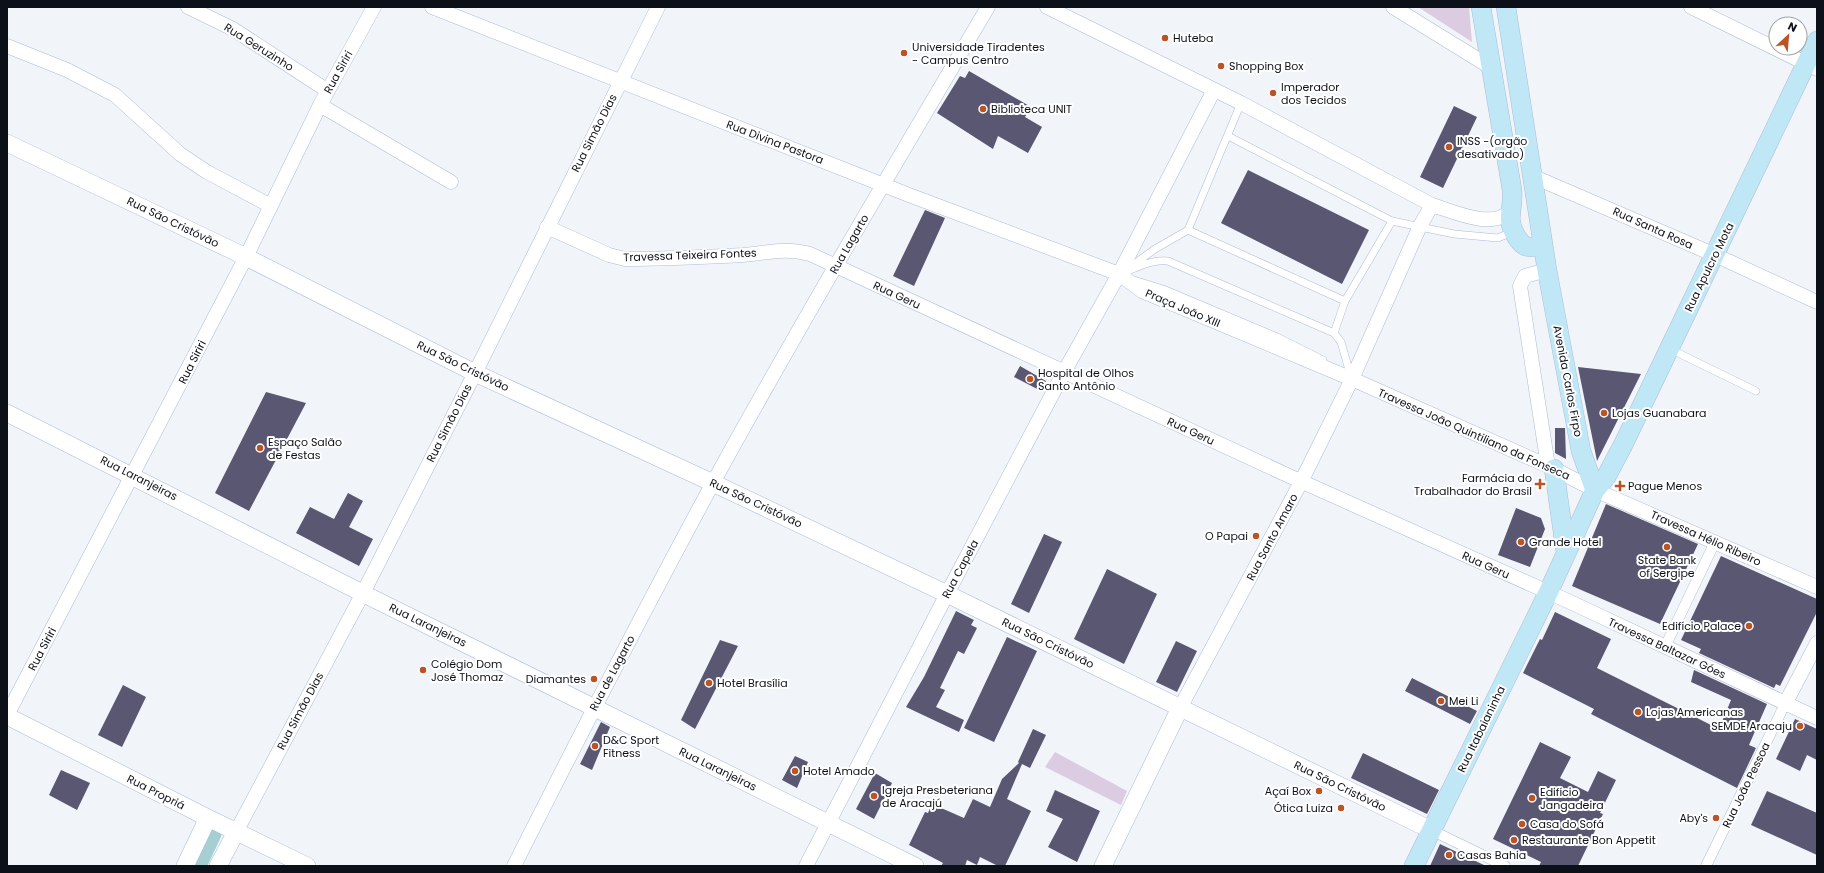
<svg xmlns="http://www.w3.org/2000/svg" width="1824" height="873" font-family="Poppins,sans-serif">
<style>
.green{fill:#dccce2}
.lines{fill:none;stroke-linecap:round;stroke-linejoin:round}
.canal{stroke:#a5cfd3;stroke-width:15}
.building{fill:#595772}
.service-casing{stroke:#acbcd4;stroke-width:8}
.pedestrian-casing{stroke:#acbcd4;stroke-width:11}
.minor-casing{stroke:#acbcd4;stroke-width:15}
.tertiary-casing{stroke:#acbcd4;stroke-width:18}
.secondary-casing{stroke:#acbcd4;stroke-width:20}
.service{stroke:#fff;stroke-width:7}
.pedestrian{stroke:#fff;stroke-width:10}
.minor{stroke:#fff;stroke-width:14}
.tertiary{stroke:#fff;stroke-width:17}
.secondary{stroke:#c0e7f6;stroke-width:19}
.poi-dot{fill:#ba5427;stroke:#fff;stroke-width:1.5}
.labels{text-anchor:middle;stroke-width:4;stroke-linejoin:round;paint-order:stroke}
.poi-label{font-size:11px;fill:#0c1119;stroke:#fff;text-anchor:start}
.street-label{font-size:11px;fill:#0c1119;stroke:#fff}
</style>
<rect width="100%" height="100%" fill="#f1f5fa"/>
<path class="green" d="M1418,7H1469L1472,42Z
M1055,752L1127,791L1121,805L1045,767Z"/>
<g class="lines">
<path class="canal" d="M199,866L214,834"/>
</g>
<path class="building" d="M969,71L1031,107L1025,117L1042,127L1028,153L998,136L993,149L937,113L960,76L965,78Z
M1454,106L1477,117L1443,188L1420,177Z
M1248,170L1369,230L1342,284L1221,223Z
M925,210L945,218L914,286L893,276Z
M1020,366L1046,381L1041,391L1014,377Z
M1578,367L1641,374L1597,461Z
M266,392L306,403L249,511L215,493Z
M1555,428H1565L1566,459L1555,453Z
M348,493L363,501L349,527L373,539L359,566L296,533L310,507L334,519Z
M1606,504L1698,544L1660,624L1572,586Z
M1516,508L1541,518L1545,529L1530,567L1498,555Z
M1044,534L1062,542L1029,613L1011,604Z
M1721,556L1817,599V612L1780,686L1776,684L1774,688L1699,653L1701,649L1681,640Z
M1107,569L1157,594L1124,664L1074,639Z
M956,611L974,620L971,625L977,628L964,654L958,651L940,688L945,690L936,707L964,720L959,732L906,707L924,677Z
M1555,612L1611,639L1597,668L1719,729L1731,700L1691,682L1694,670L1767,704L1749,745L1756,748L1737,788L1591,714L1594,709L1523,673L1540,639L1542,640Z
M1007,637L1037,651L994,742L964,728Z
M720,640L738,646L695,729L681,720Z
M1176,641L1197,651L1177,692L1156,682Z
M1412,678L1477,711L1470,724L1405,691Z
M123,685L146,697L122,747L98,735Z
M1795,719L1817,729V760L1807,755L1800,771L1776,759Z
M601,722L610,727L592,770L580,764Z
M1033,729L1046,735L1030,768L1022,764L1007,799L1031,811L1005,866H998L980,857L977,865L967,860L965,866H941L943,863L909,845L925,812L928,813L932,804L964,818L973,799L990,807L1002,779L1019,763L1018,762Z
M1540,742L1571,757L1560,778L1588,792L1598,771L1616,780L1600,813L1603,814L1578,866H1539L1541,862L1493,839Z
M1363,753L1439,790L1427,814L1351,778Z
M795,756L808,762L797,788L782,780Z
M61,770L90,783L77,810L49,795Z
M875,773L892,783L874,819L856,809Z
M1055,790L1100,811L1077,862L1048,847L1063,819L1046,811Z
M1767,791L1817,813V855L1751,825Z
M1440,844L1486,866H1430Z"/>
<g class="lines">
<defs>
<path id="service" d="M1228,136L1392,221L1454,234L1498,238L1507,234L1510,229
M1188,230L1345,301
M1130,267L1155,249L1188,230L1241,103
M1120,274C1136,268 1151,259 1168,261L1334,333L1341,342L1351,377
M1134,280L1163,289L1277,337L1323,360
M1334,333L1345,301L1392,221
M1670,349L1756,391"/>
<path id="pedestrian" d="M1665,647L1715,542
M1431,830L1505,866
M1706,866L1785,704"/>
<path id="minor" d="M188,7L233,29L328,91
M432,7L909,195L1119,274L1142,291L1352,379L1548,466L1595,490L1817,587
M1047,7L1241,103L1432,205C1452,211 1495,231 1510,210
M1393,7L1492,68
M1691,7L1817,69
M7,46L67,70L115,95L180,154L207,172L271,206
M320,105L451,182
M1532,176L1715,255L1817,302
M547,227L609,255L625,259C664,259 704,257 743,255C768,253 785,247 810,254L1287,475L1568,601L1817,718
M1547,270L1525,276L1520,286L1548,466
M1785,704L1817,643
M1180,708L1301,482L1352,379L1420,226L1432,205
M7,715L246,257L320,105L374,7
M236,832L363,593L475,373L658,7
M514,866C579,737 645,608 714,481C802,321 895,164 988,7
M806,866L947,594L1064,372L1119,274L1214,90"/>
<path id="tertiary" d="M7,143L246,257L475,373L713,483L947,594L1431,830
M7,413L376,600L915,866
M7,716L208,818L307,866
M185,866L208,818
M218,866L236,832
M1103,866L1180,708"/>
<path id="secondary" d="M1481,7L1512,190C1514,209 1505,218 1516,236C1524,249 1528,248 1543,245
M1506,7L1547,270L1581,451L1595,490
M1554,469L1566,553
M1414,866L1548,593L1595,490L1606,477L1623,445L1817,41"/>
</defs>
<use href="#service" class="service-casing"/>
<use href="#pedestrian" class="pedestrian-casing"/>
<use href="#minor" class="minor-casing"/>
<use href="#tertiary" class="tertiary-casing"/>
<use href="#secondary" class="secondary-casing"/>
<use href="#service" class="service"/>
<use href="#pedestrian" class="pedestrian"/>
<use href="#minor" class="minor"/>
<use href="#tertiary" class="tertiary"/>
<use href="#secondary" class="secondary"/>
</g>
<g class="poi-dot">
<circle cx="1165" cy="38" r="4"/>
<circle cx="904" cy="53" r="4"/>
<circle cx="1221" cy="66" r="4"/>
<circle cx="1273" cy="93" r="4"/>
<circle cx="983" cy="109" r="4"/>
<circle cx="1449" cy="147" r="4"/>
<circle cx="1030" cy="379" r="4"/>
<circle cx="1604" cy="413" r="4"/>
<circle cx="260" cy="448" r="4"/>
<path d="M1538 478h4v4h4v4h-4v4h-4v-4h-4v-4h4z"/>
<path d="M1618 480h4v4h4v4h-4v4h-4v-4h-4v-4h4z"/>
<circle cx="1256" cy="536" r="4"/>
<circle cx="1521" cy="542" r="4"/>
<circle cx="1667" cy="547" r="4"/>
<circle cx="1749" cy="626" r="4"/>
<circle cx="423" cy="670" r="4"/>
<circle cx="594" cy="679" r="4"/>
<circle cx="709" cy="683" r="4"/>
<circle cx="1441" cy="701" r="4"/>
<circle cx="1638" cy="712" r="4"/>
<circle cx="1800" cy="726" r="4"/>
<circle cx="595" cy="746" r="4"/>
<circle cx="795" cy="771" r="4"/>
<circle cx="1319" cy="791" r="4"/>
<circle cx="874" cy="796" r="4"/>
<circle cx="1532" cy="798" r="4"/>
<circle cx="1341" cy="808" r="4"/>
<circle cx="1716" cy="818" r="4"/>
<circle cx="1522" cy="824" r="4"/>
<circle cx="1514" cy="840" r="4"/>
<circle cx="1449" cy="855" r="4"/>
</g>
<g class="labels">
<g class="poi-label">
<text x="1173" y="42">Huteba</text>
<text x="912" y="51">Universidade Tiradentes<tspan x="912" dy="13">- Campus Centro</tspan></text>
<text x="1229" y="70">Shopping Box</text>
<text x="1281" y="91">Imperador<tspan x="1281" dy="13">dos Tecidos</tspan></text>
<text x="991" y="113">Biblioteca UNIT</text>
<text x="1457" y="145">INSS -(orgão<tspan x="1457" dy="13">desativado)</tspan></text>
<text x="1038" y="377">Hospital de Olhos<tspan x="1038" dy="13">Santo Antônio</tspan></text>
<text x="1612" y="417">Lojas Guanabara</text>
<text x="268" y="446">Espaço Salão<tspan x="268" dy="13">de Festas</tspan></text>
<text x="1532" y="482" text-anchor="end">Farmácia do<tspan x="1532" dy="13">Trabalhador do Brasil</tspan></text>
<text x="1628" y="490">Pague Menos</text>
<text x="1248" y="540" text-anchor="end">O Papai</text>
<text x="1529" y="546">Grande Hotel</text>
<text x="1667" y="564" text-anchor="middle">State Bank<tspan x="1667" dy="13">of Sergipe</tspan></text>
<text x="1741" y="630" text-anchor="end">Edifício Palace</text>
<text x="431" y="668">Colégio Dom<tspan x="431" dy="13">José Thomaz</tspan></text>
<text x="586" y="683" text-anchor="end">Diamantes</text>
<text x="717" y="687">Hotel Brasília</text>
<text x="1449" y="705">Mei Li</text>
<text x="1646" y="716">Lojas Americanas</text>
<text x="1792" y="730" text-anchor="end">SEMDE Aracaju</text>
<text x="603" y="744">D&amp;C Sport<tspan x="603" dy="13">Fitness</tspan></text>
<text x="803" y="775">Hotel Amado</text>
<text x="882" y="794">Igreja Presbeteriana<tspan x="882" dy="13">de Aracajú</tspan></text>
<text x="1311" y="795" text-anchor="end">Açaí Box</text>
<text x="1540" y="796">Edificio<tspan x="1540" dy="13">Jangadeira</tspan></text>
<text x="1333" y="812" text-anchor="end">Ótica Luiza</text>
<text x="1708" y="822" text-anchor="end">Aby's</text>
<text x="1530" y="828">Casa do Sofá</text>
<text x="1522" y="844">Restaurante Bon Appetit</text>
<text x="1457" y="859">Casas Bahia</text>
</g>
<g class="street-label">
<text transform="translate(259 47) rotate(32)" y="4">Rua Geruzinho</text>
<text transform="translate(338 72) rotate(-61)" y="4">Rua Siriri</text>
<text transform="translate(594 133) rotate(-63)" y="4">Rua Simão Dias</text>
<text transform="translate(775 142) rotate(21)" y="4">Rua Divina Pastora</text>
<text transform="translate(173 222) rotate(26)" y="4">Rua São Cristóvão</text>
<text transform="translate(1653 228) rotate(24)" y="4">Rua Santa Rosa</text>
<text transform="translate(849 244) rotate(-60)" y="4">Rua Lagarto</text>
<text transform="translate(690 255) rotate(-2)" y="4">Travessa Teixeira Fontes</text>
<text transform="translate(1709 267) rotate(-64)" y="4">Rua Apulcro Mota</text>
<text transform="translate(897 295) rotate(25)" y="4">Rua Geru</text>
<text transform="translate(1183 308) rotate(23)" y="4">Praça João XIII</text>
<text transform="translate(192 362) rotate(-63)" y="4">Rua Siriri</text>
<text transform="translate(463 366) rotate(26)" y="4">Rua São Cristóvão</text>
<text transform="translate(1568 381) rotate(79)" y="4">Avenida Carlos Firpo</text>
<text transform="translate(449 423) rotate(-63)" y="4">Rua Simão Dias</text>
<text transform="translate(1191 431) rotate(25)" y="4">Rua Geru</text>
<text transform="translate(1474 434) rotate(24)" y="4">Travessa João Quintiliano da Fonseca</text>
<text transform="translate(139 478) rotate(27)" y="4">Rua Laranjeiras</text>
<text transform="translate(756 503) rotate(25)" y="4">Rua São Cristóvão</text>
<text transform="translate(1272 537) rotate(-62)" y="4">Rua Santo Amaro</text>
<text transform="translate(1706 538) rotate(24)" y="4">Travessa Hélio Ribeiro</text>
<text transform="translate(1486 565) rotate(24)" y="4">Rua Geru</text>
<text transform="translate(960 569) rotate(-62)" y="4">Rua Capela</text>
<text transform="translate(428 625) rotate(26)" y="4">Rua Laranjeiras</text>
<text transform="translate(1048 643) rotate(26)" y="4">Rua São Cristóvão</text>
<text transform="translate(1667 648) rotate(25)" y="4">Travessa Baltazar Góes</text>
<text transform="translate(42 649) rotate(-62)" y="4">Rua Siriri</text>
<text transform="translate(612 673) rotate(-62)" y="4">Rua de Lagarto</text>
<text transform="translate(300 711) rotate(-62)" y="4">Rua Simão Dias</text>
<text transform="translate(1481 729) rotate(-64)" y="4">Rua Itabaianinha</text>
<text transform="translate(718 769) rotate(26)" y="4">Rua Laranjeiras</text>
<text transform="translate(1746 785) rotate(-64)" y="4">Rua João Pessoa</text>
<text transform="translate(1340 786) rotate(26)" y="4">Rua São Cristóvão</text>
<text transform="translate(156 792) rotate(27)" y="4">Rua Propriá</text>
</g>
</g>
<rect width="1824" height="873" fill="none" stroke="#0c1119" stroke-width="16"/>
<g transform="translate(1788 36) rotate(26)"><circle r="19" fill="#ffffff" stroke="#9ea0a3"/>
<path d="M0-3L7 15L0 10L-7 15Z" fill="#ba5427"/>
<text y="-6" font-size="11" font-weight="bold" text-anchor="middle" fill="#0c1119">N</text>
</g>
</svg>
